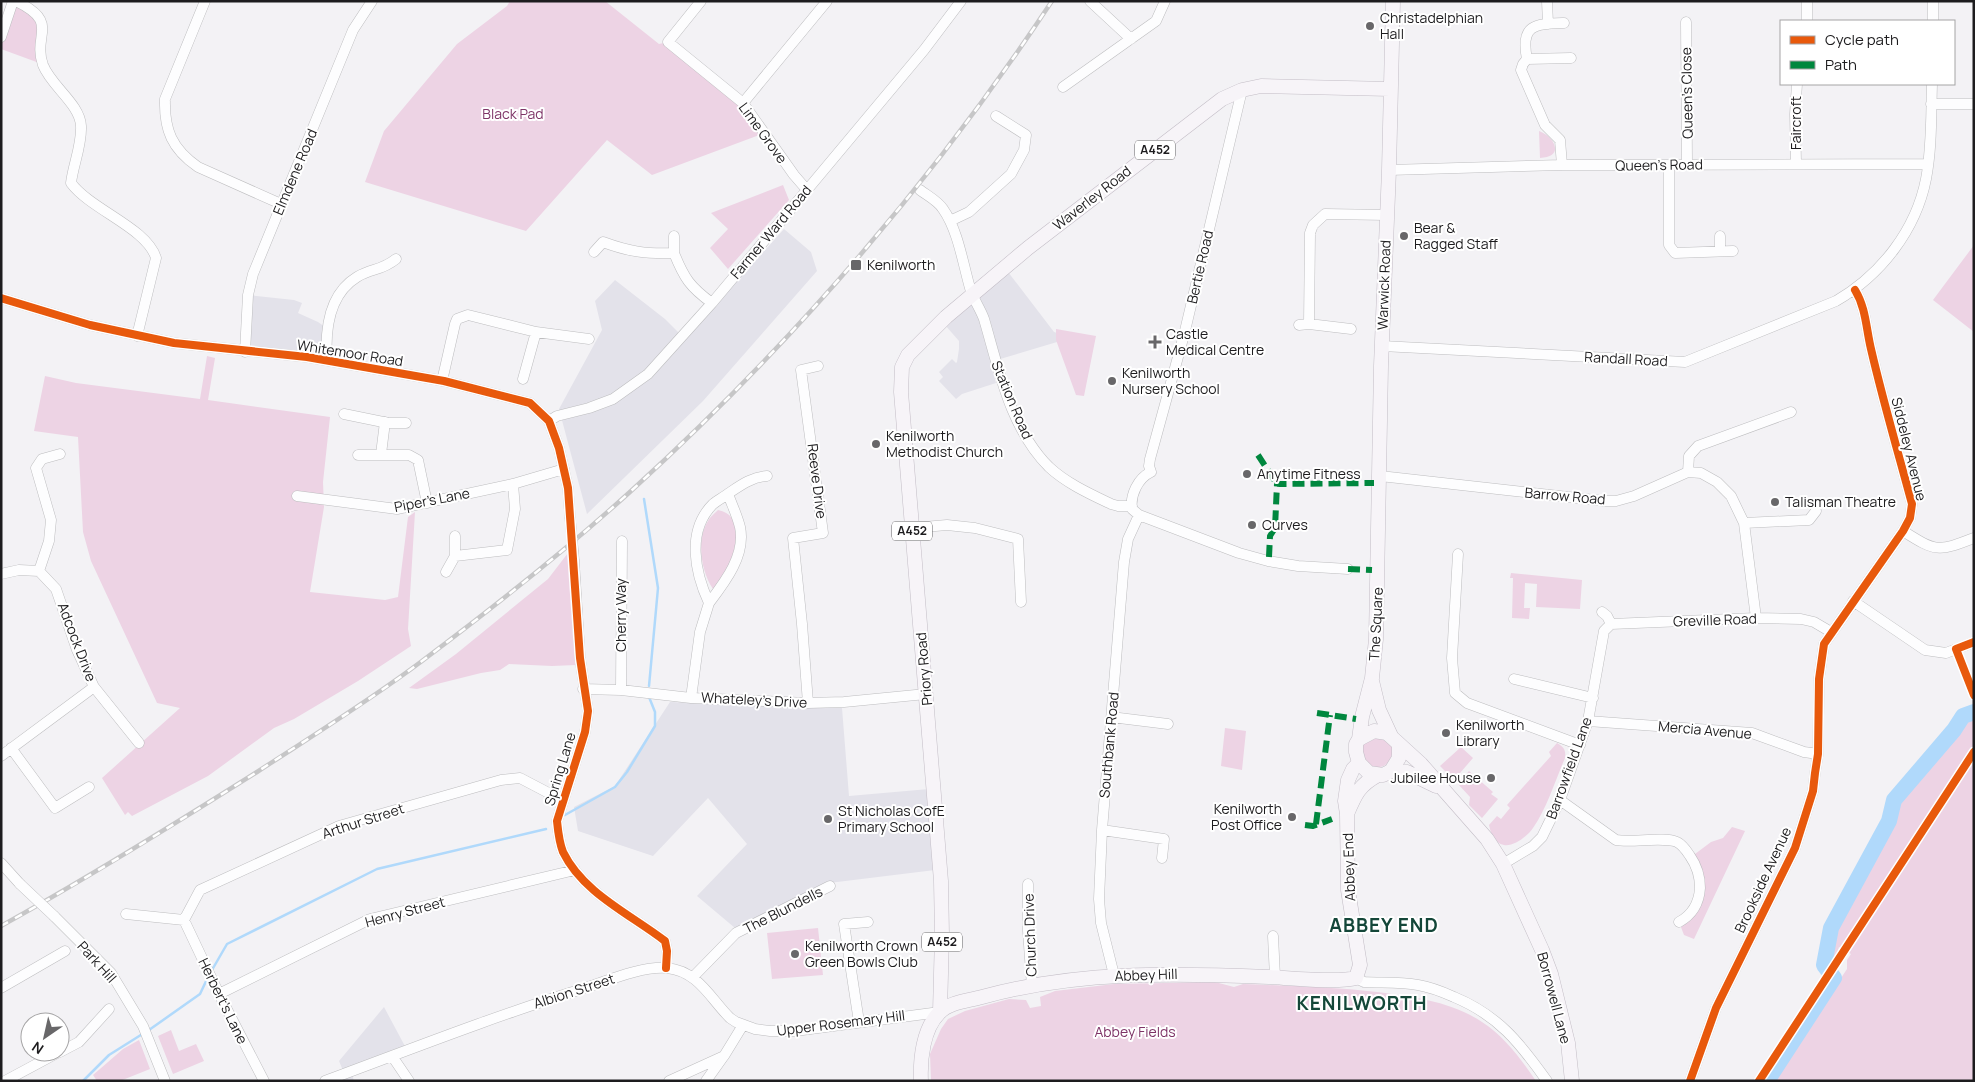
<svg xmlns="http://www.w3.org/2000/svg" width="1975" height="1082" font-family="Manrope,sans-serif">
<style>
.built{fill:#e3e2ea}
.green{fill:#edd3e4}
.lines{fill:none;stroke-linecap:round;stroke-linejoin:round}
.stream{stroke:#b0d9fb;stroke-width:2.5}
.river{stroke:#b0d9fb;stroke-width:16}
.minor-casing{stroke:#bdbdbf;stroke-width:11}
.major-casing{stroke:#c3bdc6;stroke-width:15}
.minor{stroke:#fdfdfe;stroke-width:10}
.major{stroke:#f7f4f8;stroke-width:14}
.rail-casing{stroke:#c6c6c7;stroke-width:4.5}
.rail{stroke:#fff;stroke-width:2.5;stroke-dasharray:8;stroke-linecap:butt}
.minor-bridge-casing{stroke:#bdbdbf;stroke-width:11;stroke-linecap:butt}
.minor-bridge{stroke:#fdfdfe;stroke-width:10}
.quiet{stroke:#00873e;stroke-width:6;stroke-dasharray:12 6;stroke-linecap:butt}
.cycleway-casing{stroke:#fff;stroke-width:11}
.cycleway{stroke:#e8590c;stroke-width:8}
.poi-dot{fill:#686769;stroke:#fff;stroke-width:2}
.labels{text-anchor:middle;stroke-width:4;stroke-linejoin:round;paint-order:stroke}
.shield{fill:#fff;stroke:#616062;stroke-width:1}
.shield-label{font-size:12px;font-weight:bold;fill:#1d1c1e}
.poi-label{font-size:14px;fill:#1d1c1e;stroke:#fff;text-anchor:start}
.street-label{font-size:14px;fill:#1d1c1e;stroke:#fff}
.park-label{font-size:14px;fill:#7e3467;stroke:#fff}
.district-label{font-size:19px;font-weight:bold;letter-spacing:1px;fill:#144739;stroke:#fff}
</style>
<rect width="100%" height="100%" fill="#f3f2f5"/>
<path class="built" d="M784,229L811,252L817,271L703,401L587,514L559,409L602,330L595,301L615,280L665,319L685,339Z
M1005,268L1054,332L1057,333V342L990,362L996,383L962,394L956,399L939,381L943,377L939,372L952,359L956,363L957,362L959,349V341L945,325Z
M248,295L294,300L302,303L298,313L318,322L328,329L327,360L245,352Z
M670,702L842,708L849,796L929,789L935,870L829,883L735,928L697,896L747,844L708,798L653,856L578,831L574,807L615,786Z
M384,1007L407,1050L351,1071L354,1081H337L344,1073L339,1061Z"/>
<path class="green" d="M13,1L40,20L42,64L1,49V37Z
M510,1H605L659,44L668,42L743,103L765,133L652,175L607,140L526,231L365,182L384,131L457,44L507,6Z
M1539,131C1555,137 1565,157 1540,158Z
M783,185L789,200L728,269L710,248L728,229L711,213Z
M1974,245V332L1933,300Z
M1056,329L1096,336L1084,396L1076,395L1056,340Z
M207,356L215,358L208,400L330,417L323,482L324,507L310,592L385,600L398,597L408,517L415,512L408,629L411,646L358,681L294,719L274,728L208,776L132,816L128,812L125,815L102,778L180,708L157,703L91,561L83,532L78,437L34,431L45,376L76,383L200,399Z
M718,510C731,513 735,520 736,532C738,554 727,572 713,589C701,571 696,540 708,521C710,517 715,513 718,510Z
M568,553L576,665L552,666L509,664L500,670L481,673L417,689L409,688L456,654L548,579Z
M1511,573L1582,580L1580,609L1536,607L1537,584L1525,583L1524,608H1530L1529,619L1512,618L1513,578H1510Z
M1971,713L1974,720V1081H1773L1847,969V960L1851,954L1839,947L1834,963L1827,955L1831,928L1889,821L1893,800L1954,730L1963,716Z
M1225,728L1246,731L1242,770L1221,766Z
M1384,735L1393,748C1392,763 1384,770 1369,767L1359,754L1362,739Z
M1557,743C1564,747 1566,750 1565,758C1555,781 1547,808 1533,828C1528,836 1513,847 1504,845C1494,843 1491,834 1489,825L1497,816L1501,819L1510,808L1507,805L1551,756L1549,752Z
M1461,747L1473,758L1454,780L1440,766Z
M1469,771L1493,792L1491,794L1498,799L1482,818L1469,805L1470,797L1458,784Z
M1732,827L1745,831L1694,939L1684,935L1679,922L1699,892L1691,857L1711,842L1723,838Z
M818,928L823,975L772,979L767,933Z
M1215,982L1234,987L1243,984C1288,986 1333,987 1377,992C1414,997 1450,1001 1482,1022C1505,1037 1521,1059 1536,1081H931L930,1054L941,1029L948,1019L965,1011L1009,999L1026,1000L1030,1008L1041,1006L1040,997L1055,991L1114,984Z
M171,1030L179,1051L196,1044L204,1061L173,1074L158,1036Z
M139,1040L150,1069L120,1081H97L93,1075L123,1049Z"/>
<g class="lines">
<path class="stream" d="M644,499L658,588L649,686
M565,815L615,787L627,772L655,726V712L649,697
M212,970L227,944L377,869L546,829
M149,1030L200,994L208,977
M83,1081L109,1055L144,1033"/>
<path class="river" d="M1767,1081L1834,978L1824,965L1831,928L1889,821L1894,800L1954,730L1963,716L1974,712"/>
<defs>
<path id="minor" d="M16,1C61,23 32,34 43,65C51,86 80,104 81,126C82,145 73,165 71,183C91,210 147,228 156,258L137,336
M205,1L165,99C164,130 172,149 198,167L281,204
M701,1L668,42L743,103L794,175L807,190
M1090,1L1131,39
M1547,1L1548,24
M1807,1V21
M1933,21V1
M1686,22L1687,164
M1,37L13,1
M1527,59C1520,24 1535,24 1564,23
M1063,87L1156,21L1165,1
M1242,90L1184,335L1150,459L1149,466L1151,472C1138,478 1130,495 1132,509L1139,515L1239,553L1268,561L1298,566L1348,569
M743,103L827,1
M1931,104H1974
M1796,163L1795,114L1797,84
M1562,165L1560,140L1545,125L1521,70L1523,64L1527,59L1571,58
M1669,165V245L1675,253L1733,251
M1389,170L1562,165L1928,164
M920,190C928,196 938,201 943,209C958,230 963,264 970,288C973,299 980,308 984,319C999,370 1010,428 1049,467C1066,483 1090,494 1111,504L1118,506H1132
M950,221L969,212L1011,174L1024,150L1026,135L996,116
M674,236V253
M1720,236V251
M594,252L603,242C630,252 646,254 674,253C684,278 690,287 712,303
M1,298L90,325L174,343L307,357L444,381L530,403L549,421L559,448L568,488L570,517
M1309,324L1310,233L1313,225L1325,214L1387,215
M1299,325L1309,324L1351,329
M1382,346L1685,362L1836,301C1881,275 1916,230 1926,179C1932,148 1931,115 1932,84
M245,352L248,295L253,274L353,30L372,1
M327,360C325,330 329,294 357,277C372,268 381,271 396,259
M523,379L536,332
M442,381L455,324L457,319L468,315L536,332L589,339
M344,414L388,423H406
M549,421L557,416L589,408L613,399L648,374L712,303L807,190L924,50L961,1
M381,454L385,422
M358,455H409L418,460L427,503
M1688,472L1689,456L1698,446L1791,412
M1380,476L1604,501H1616L1634,496L1688,472L1701,473L1717,482L1731,496L1744,523L1756,618
M297,496L397,509L513,484L564,469
M1744,523L1809,520L1816,511
M912,528L947,525L975,528L1018,539L1021,602
M1903,531C1936,552 1938,552 1974,538
M455,536V556
M1458,554L1452,658L1455,693L1467,703L1580,745
M574,561L580,658L588,711L585,732L557,821C558,831 559,842 563,852C583,893 630,914 665,941L667,951L666,968
M39,571L49,541L51,520L36,468L42,459L60,454
M446,572L455,556L507,550L515,509L513,484
M1,574L19,570L39,571L56,589L77,650L94,687L139,743
M1853,601L1925,650L1946,653L1974,642
M709,603C725,582 746,555 740,527C737,515 732,505 728,494
M1602,612L1607,616L1611,624L1756,618L1801,619L1814,622L1831,632
M1514,679L1593,698
M583,689L621,690L691,698L808,703L844,702L926,694
M621,690L622,541
M691,698L700,632L709,603C695,573 686,531 713,504C718,500 724,497 729,493C741,485 752,477 767,476
M808,703L802,624L793,538L823,533L801,370L818,366
M1111,717L1168,724
M1588,721L1752,733L1804,752L1818,754
M11,748L55,808L89,787
M1,756L94,687
M1560,800L1616,840C1633,843 1663,836 1677,842C1683,845 1686,850 1690,856C1697,866 1700,876 1700,888C1699,903 1692,915 1679,922
M1102,830L1164,839L1162,858
M1,863L20,884
M1503,864L1533,846L1542,837L1560,800L1588,721L1604,631L1611,624
M1028,884V931L1032,986
M126,914L184,920L200,890L339,826L501,780L520,778L562,800
M54,916L111,973L143,1026L165,1081
M184,920L219,994L264,1081
M1273,936L1275,977
M1114,975L1101,923L1099,899L1102,830L1124,562L1128,539L1139,515
M693,977L736,933L830,886
M1356,978L1364,982C1382,983 1400,982 1418,985C1430,987 1443,992 1454,997C1498,1015 1520,1043 1547,1081
M1,988L65,951
M219,994L370,919L575,870
M859,1022L844,924L868,922
M60,1052L79,1042L109,1009
M392,1056L409,1081
M5,1081L59,1052
M325,1081C411,1049 495,1016 582,989C607,981 641,966 667,968C698,971 710,998 730,1018L736,1022L755,1029L770,1031H795L940,1012
M669,1081L724,1056L743,1025
M706,1081L723,1057
M1690,1081L1716,1008L1795,848L1813,791L1815,773L1818,754L1819,679L1824,644L1903,531L1910,518L1912,504C1898,452 1883,401 1871,349C1866,328 1866,308 1855,290"/>
<path id="major" d="M1372,681L1379,710L1391,736
M1359,739L1362,717L1372,678L1376,639L1381,366L1389,170L1393,1
M1399,744V758L1391,771L1383,775L1369,773L1359,763L1356,752V744L1359,739L1374,731L1387,733L1421,764L1487,839L1503,864L1542,950L1551,974L1568,1043L1572,1081
M1391,771L1407,772L1436,786
M1347,814C1355,795 1359,785 1378,775
M940,1012L942,935L941,881L901,392L902,367L908,355L946,317L1028,248L1222,99L1242,90L1261,86L1390,89
M921,1081C920,1059 923,1029 939,1013C949,1002 968,1001 982,997C1076,971 1172,973 1269,977C1289,978 1338,983 1356,978L1360,965L1348,890L1347,814L1345,801L1348,780L1353,769L1359,763"/>
</defs>
<use href="#minor" class="minor-casing"/>
<use href="#major" class="major-casing"/>
<use href="#minor" class="minor"/>
<use href="#major" class="major"/>
<defs>
<path id="rail" d="M1,926C88,878 173,825 257,772C312,736 369,701 422,661C494,607 565,551 631,491C790,346 933,181 1052,1"/>
</defs>
<use href="#rail" class="rail-casing"/>
<use href="#rail" class="rail"/>
<defs>
<path id="minor-bridge" d="M570,517L574,561
M20,884L54,916"/>
</defs>
<use href="#minor-bridge" class="minor-bridge-casing"/>
<use href="#minor-bridge" class="minor-bridge"/>
<path class="quiet" d="M1258,455L1277,484
M1269,557L1270,536L1275,528L1277,484L1374,483
M1348,569L1372,570
M1317,713L1356,719
M1316,824L1330,715
M1305,825L1313,826L1332,819"/>
<defs>
<path id="cycleway" d="M1,298L90,325L174,343L307,357L444,381L530,403L549,421L559,448L568,488L580,658L588,711L585,732L557,821C558,831 559,842 563,852C583,893 630,914 665,941L667,951L666,968
M1974,642L1956,649L1974,695
M1690,1081L1716,1008L1795,848L1813,791L1815,773L1818,754L1819,679L1824,644L1903,531L1910,518L1912,504C1898,452 1883,401 1871,349C1866,328 1866,308 1855,290
M1759,1081L1974,752"/>
</defs>
<use href="#cycleway" class="cycleway-casing"/>
<use href="#cycleway" class="cycleway"/>
</g>
<g class="poi-dot">
<circle cx="1370" cy="26" r="5"/>
<circle cx="1404" cy="236" r="5"/>
<rect x="850" y="259" width="12" height="12" rx="2.5"/>
<path d="M1152.5 334.5h5v5h5v5h-5v5h-5v-5h-5v-5h5z"/>
<circle cx="1112" cy="381" r="5"/>
<circle cx="876" cy="444" r="5"/>
<circle cx="1247" cy="474" r="5"/>
<circle cx="1775" cy="502" r="5"/>
<circle cx="1252" cy="525" r="5"/>
<circle cx="1446" cy="733" r="5"/>
<circle cx="1491" cy="778" r="5"/>
<circle cx="1292" cy="817" r="5"/>
<circle cx="828" cy="819" r="5"/>
<circle cx="795" cy="954" r="5"/>
</g>
<g class="labels">
<g class="shield">
<rect x="1135" y="140.5" width="40" height="19" rx="4"/>
<rect x="892" y="521.5" width="40" height="19" rx="4"/>
<rect x="922" y="932.5" width="40" height="19" rx="4"/>
</g>
<g class="shield-label">
<text x="1155" y="154">A452</text>
<text x="912" y="535">A452</text>
<text x="942" y="946">A452</text>
</g>
<g class="poi-label">
<text x="1380" y="23">Christadelphian<tspan x="1380" dy="16">Hall</tspan></text>
<text x="1414" y="233">Bear &amp;<tspan x="1414" dy="16">Ragged Staff</tspan></text>
<text x="867" y="270">Kenilworth</text>
<text x="1166" y="339">Castle<tspan x="1166" dy="16">Medical Centre</tspan></text>
<text x="1122" y="378">Kenilworth<tspan x="1122" dy="16">Nursery School</tspan></text>
<text x="886" y="441">Kenilworth<tspan x="886" dy="16">Methodist Church</tspan></text>
<text x="1257" y="479">Anytime Fitness</text>
<text x="1785" y="507">Talisman Theatre</text>
<text x="1262" y="530">Curves</text>
<text x="1456" y="730">Kenilworth<tspan x="1456" dy="16">Library</tspan></text>
<text x="1481" y="783" text-anchor="end">Jubilee House</text>
<text x="1282" y="814" text-anchor="end">Kenilworth<tspan x="1282" dy="16">Post Office</tspan></text>
<text x="838" y="816">St Nicholas CofE<tspan x="838" dy="16">Primary School</tspan></text>
<text x="805" y="951">Kenilworth Crown<tspan x="805" dy="16">Green Bowls Club</tspan></text>
</g>
<g class="street-label">
<text transform="translate(1687 93) rotate(-91)" y="5">Queen's Close</text>
<text transform="translate(1796 123) rotate(-90)" y="5">Faircroft</text>
<text transform="translate(763 133) rotate(54)" y="5">Lime Grove</text>
<text transform="translate(1659 165) rotate(-1)" y="5">Queen's Road</text>
<text transform="translate(295 172) rotate(-67)" y="5">Elmdene Road</text>
<text transform="translate(1092 198) rotate(-38)" y="5">Waverley Road</text>
<text transform="translate(771 232) rotate(-50)" y="5">Farmer Ward Road</text>
<text transform="translate(1200 267) rotate(-77)" y="5">Bertie Road</text>
<text transform="translate(1384 285) rotate(-88)" y="5">Warwick Road</text>
<text transform="translate(350 353) rotate(9)" y="5">Whitemoor Road</text>
<text transform="translate(1626 359) rotate(3)" y="5">Randall Road</text>
<text transform="translate(1012 400) rotate(67)" y="5">Station Road</text>
<text transform="translate(1909 449) rotate(76)" y="5">Siddeley Avenue</text>
<text transform="translate(817 481) rotate(83)" y="5">Reeve Drive</text>
<text transform="translate(1565 496) rotate(5)" y="5">Barrow Road</text>
<text transform="translate(432 500) rotate(-11)" y="5">Piper's Lane</text>
<text transform="translate(621 615) rotate(-90)" y="5">Cherry Way</text>
<text transform="translate(1715 620) rotate(-2)" y="5">Greville Road</text>
<text transform="translate(1376 624) rotate(-87)" y="5">The Square</text>
<text transform="translate(77 642) rotate(69)" y="5">Adcock Drive</text>
<text transform="translate(924 669) rotate(-95)" y="5">Priory Road</text>
<text transform="translate(754 700) rotate(3)" y="5">Whateley's Drive</text>
<text transform="translate(1705 730) rotate(5)" y="5">Mercia Avenue</text>
<text transform="translate(1109 745) rotate(-85)" y="5">Southbank Road</text>
<text transform="translate(1569 768) rotate(-70)" y="5">Barrowfield Lane</text>
<text transform="translate(560 769) rotate(-73)" y="5">Spring Lane</text>
<text transform="translate(363 821) rotate(-18)" y="5">Arthur Street</text>
<text transform="translate(1349 867) rotate(-92)" y="5">Abbey End</text>
<text transform="translate(1763 880) rotate(-65)" y="5">Brookside Avenue</text>
<text transform="translate(783 910) rotate(-27)" y="5">The Blundells</text>
<text transform="translate(405 912) rotate(-15)" y="5">Henry Street</text>
<text transform="translate(1030 935) rotate(-92)" y="5">Church Drive</text>
<text transform="translate(97 962) rotate(48)" y="5">Park Hill</text>
<text transform="translate(1146 975) rotate(-2)" y="5">Abbey Hill</text>
<text transform="translate(574 991) rotate(-18)" y="5">Albion Street</text>
<text transform="translate(1554 998) rotate(75)" y="5">Borrowell Lane</text>
<text transform="translate(223 1001) rotate(64)" y="5">Herbert's Lane</text>
<text transform="translate(841 1023) rotate(-7)" y="5">Upper Rosemary Hill</text>
</g>
<g class="park-label">
<text x="513" y="119">Black Pad</text>
<text x="1135" y="1037">Abbey Fields</text>
</g>
<g class="district-label">
<text x="1384" y="932">ABBEY END</text>
<text x="1362" y="1010">KENILWORTH</text>
</g>
</g>
<rect width="1975" height="1082" fill="none" stroke="#1d1c1e" stroke-width="5"/>
<rect x="1780" y="20" width="175" height="65" fill="#ffffff" stroke="#a5a4a5"/>
<rect x="1790" y="36" width="25" height="8" fill="#e8590c" stroke="#a5a4a5"/>
<text x="1825" y="45" font-size="15" fill="#1d1c1e">Cycle path</text>
<rect x="1790" y="61" width="25" height="8" fill="#00873e" stroke="#a5a4a5"/>
<text x="1825" y="70" font-size="15" fill="#1d1c1e">Path</text>
<g transform="translate(45 1037) rotate(214)"><circle r="24" fill="#ffffff" stroke="#a5a4a5"/>
<path d="M0-4L9 19L0 12L-9 19Z" fill="#686769"/>
<text y="-8" font-size="14" font-weight="bold" text-anchor="middle" fill="#1d1c1e">N</text>
</g>
</svg>
